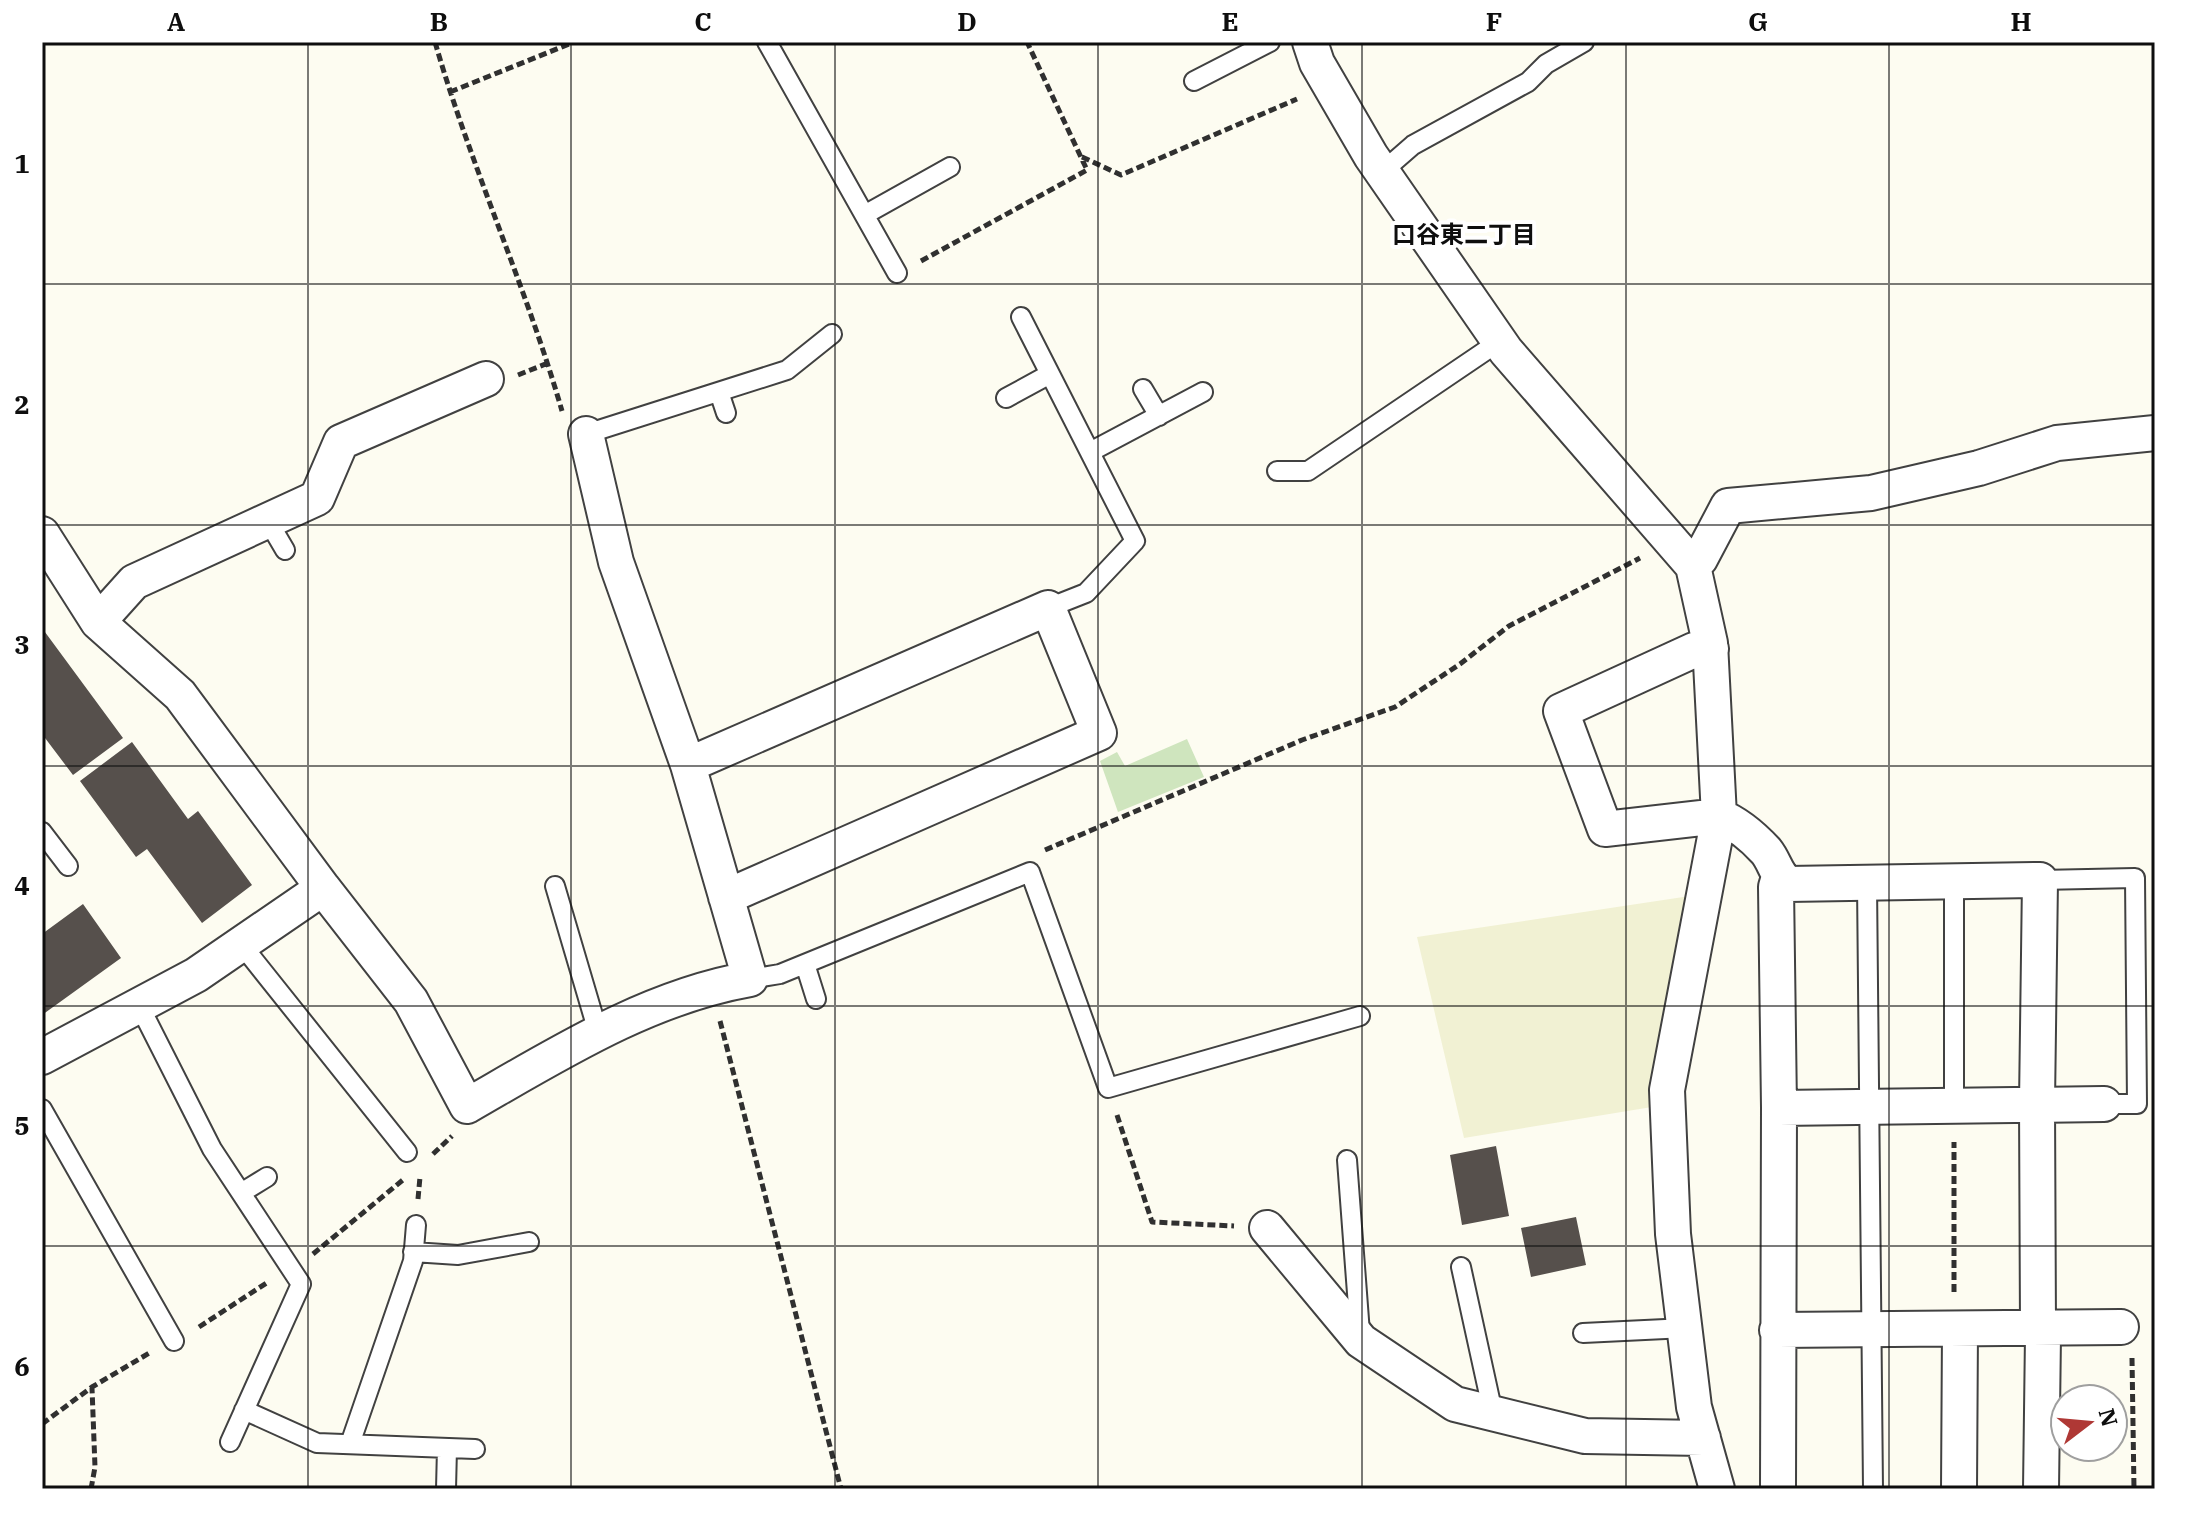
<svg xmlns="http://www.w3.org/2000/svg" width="2197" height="1531" font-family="'IBM Plex Serif','Noto Sans JP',serif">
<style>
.farmland{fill:#f1f1d3}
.green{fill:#cfe5be}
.building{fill:#56504c}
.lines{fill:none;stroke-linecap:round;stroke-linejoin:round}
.service-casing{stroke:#414141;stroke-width:22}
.minor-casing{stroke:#414141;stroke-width:38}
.path{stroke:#303030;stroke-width:5;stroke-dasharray:8 4;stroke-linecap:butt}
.service{stroke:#fff;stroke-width:18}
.minor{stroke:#fff;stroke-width:34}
.grid{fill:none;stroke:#0e0e0e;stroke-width:2;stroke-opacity:0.55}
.labels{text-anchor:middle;stroke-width:8;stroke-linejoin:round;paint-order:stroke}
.neighbourhood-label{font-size:24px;font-weight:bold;fill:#0e0e0e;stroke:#fff}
.neatline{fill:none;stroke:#0e0e0e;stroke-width:3}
.grid-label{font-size:26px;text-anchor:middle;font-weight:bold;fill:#0e0e0e}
</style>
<rect width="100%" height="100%" fill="#fdfcf1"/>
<path class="farmland" d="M1690,896L1666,996L1658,1106L1464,1138L1417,937Z"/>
<path class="green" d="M1187,739L1204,777L1118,812L1100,761L1117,752L1125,766Z"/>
<path class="building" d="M42,628L123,738L73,775L42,734Z
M132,742L188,819L198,811L252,885L202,923L147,849L136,857L80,781Z
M83,904L121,958L42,1015V934Z
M1496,1146L1509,1216L1462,1225L1450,1155Z
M1576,1217L1586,1265L1531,1277L1521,1228Z"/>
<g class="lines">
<defs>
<path id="service" d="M767,42L897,273
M1194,81L1270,42
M1382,172L1413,145L1528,82L1546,64L1584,42
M866,214L950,167
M1021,317L1135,541L1086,593L1048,608
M1143,389L1159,416
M719,392L726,413
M1006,398L1050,374
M586,434L787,370L832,334
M1090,452L1203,392
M1277,471H1308L1500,341
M268,521L285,550
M42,832L68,866
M2040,880L2135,878L2137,1104H2104
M1867,883L1873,1489
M555,886L598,1032
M241,944L407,1152
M805,964L816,999
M750,979L780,974L1030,872L1108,1088L1360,1016
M139,1005L212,1149L301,1284L230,1442
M1954,1105V881
M42,1109L174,1341
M1347,1160L1360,1333
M241,1193L267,1177
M413,1252L458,1255L529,1242
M1461,1267L1493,1413
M1583,1333L1686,1328
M244,1410L317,1443L475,1449
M350,1444L413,1261L416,1225
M446,1489L447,1448"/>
<path id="minor" d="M1310,42L1317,63L1371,156L1506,351L1693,566L1710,643L1719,816L1667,1090L1673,1234L1694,1407L1717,1489
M42,534L98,622L180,695L323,888L411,1001L467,1106C556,1055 647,997 750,979L688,765L616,562L586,434
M1693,566L1700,559L1728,506L1871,493L1979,468L2057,443L2155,433
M98,622L134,582L317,498L341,442L486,379
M1711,649L1694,650L1561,711L1605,829L1719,816C1736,823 1754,838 1766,851C1775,862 1776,875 1788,884L2040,880L2037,1103L2038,1328L2043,1335L2041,1489
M688,765L1048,608L1099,733L726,897
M42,1057L196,975L323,888
M1779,1108L2104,1104
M1267,1228L1361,1341L1455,1404L1585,1436L1703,1438
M1777,1330L2121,1327
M1778,1489L1779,1108L1776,887L1779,877
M1959,1489L1960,1329"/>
</defs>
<use href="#service" class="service-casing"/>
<use href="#minor" class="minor-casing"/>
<path class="path" d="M435,42C471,167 526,286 562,411
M450,92L574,42
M1082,157L1121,175L1297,99
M921,261L1087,170L1027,42
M518,375L548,363
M1045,850L1302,740L1395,707L1460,664L1509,626L1640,558
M720,1021L841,1489
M1117,1115L1152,1222L1234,1226
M433,1154L452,1136
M418,1199L420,1177
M313,1254L404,1179
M1954,1292V1142
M199,1327L268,1282
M2132,1358L2134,1489
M42,1424L92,1387L151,1352
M91,1489L95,1467L92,1388"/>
<use href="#service" class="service"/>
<use href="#minor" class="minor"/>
</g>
<path class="grid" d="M308,42V1489M571,42V1489M835,42V1489M1098,42V1489M1362,42V1489M1626,42V1489M1889,42V1489M42,284H2155M42,525H2155M42,766H2155M42,1006H2155M42,1246H2155"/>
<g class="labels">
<g class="neighbourhood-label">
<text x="1464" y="243">口谷東二丁目</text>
</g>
</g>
<rect width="2197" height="1531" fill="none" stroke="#ffffff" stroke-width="88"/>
<g transform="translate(2089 1423) rotate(74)"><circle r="38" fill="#ffffff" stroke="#9f9f9f" stroke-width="2"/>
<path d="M0-6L14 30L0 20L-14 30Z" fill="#af3835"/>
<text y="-12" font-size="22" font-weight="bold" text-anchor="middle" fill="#0e0e0e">N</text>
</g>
<rect x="44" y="44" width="2109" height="1443" class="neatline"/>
<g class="grid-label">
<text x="176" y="31">A</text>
<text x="439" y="31">B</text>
<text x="703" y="31">C</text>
<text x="967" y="31">D</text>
<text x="1230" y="31">E</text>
<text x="1494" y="31">F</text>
<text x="1758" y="31">G</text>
<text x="2021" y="31">H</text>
<text x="22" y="173">1</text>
<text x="22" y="414">2</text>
<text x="22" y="654">3</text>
<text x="22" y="895">4</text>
<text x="22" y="1135">5</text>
<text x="22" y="1376">6</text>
</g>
</svg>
